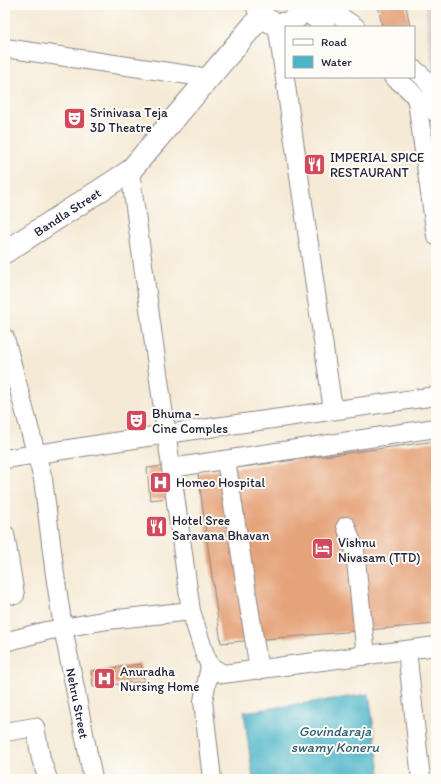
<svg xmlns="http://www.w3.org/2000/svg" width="441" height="784" font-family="Itim,sans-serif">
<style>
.industrial{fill:#d2bfc0}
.water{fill:#4ab4c8;stroke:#366b82}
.building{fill:#e5a379}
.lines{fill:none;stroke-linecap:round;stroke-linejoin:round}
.minor-casing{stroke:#8c8688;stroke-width:20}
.major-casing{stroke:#8c8688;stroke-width:24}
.minor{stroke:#fff;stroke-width:18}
.major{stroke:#fff;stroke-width:22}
.labels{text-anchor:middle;stroke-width:4;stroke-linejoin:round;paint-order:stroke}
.poi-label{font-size:13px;fill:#22223b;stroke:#fdfcf7;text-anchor:start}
.street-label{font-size:13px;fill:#22223b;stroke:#fdfcf7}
.water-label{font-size:14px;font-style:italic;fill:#325c73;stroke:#fdfcf7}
</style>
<rect width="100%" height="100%" fill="#fdfcf7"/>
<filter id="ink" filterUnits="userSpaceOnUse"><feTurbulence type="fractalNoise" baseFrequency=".025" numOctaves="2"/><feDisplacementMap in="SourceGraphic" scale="8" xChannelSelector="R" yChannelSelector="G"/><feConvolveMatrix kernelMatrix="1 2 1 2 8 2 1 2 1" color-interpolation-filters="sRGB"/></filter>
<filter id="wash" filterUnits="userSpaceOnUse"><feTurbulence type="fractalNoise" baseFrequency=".012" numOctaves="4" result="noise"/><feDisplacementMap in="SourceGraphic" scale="16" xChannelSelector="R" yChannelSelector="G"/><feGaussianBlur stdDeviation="0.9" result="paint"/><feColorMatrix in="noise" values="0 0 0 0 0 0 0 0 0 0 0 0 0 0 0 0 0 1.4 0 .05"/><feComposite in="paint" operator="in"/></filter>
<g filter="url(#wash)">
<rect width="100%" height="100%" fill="#f5ead5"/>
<path class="industrial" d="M425,5H436V99L432,74Z"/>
<path class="water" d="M369,694L381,779H253L244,712Z"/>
<g id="blocks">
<path class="building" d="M378,5H406L410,27H382Z
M436,441V624L221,643L198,473Z
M181,464L184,496L150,500L147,468Z
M141,664L144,681L93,687L91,671Z"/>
</g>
</g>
<g filter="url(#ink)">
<use href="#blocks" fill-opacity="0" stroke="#8c8688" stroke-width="1"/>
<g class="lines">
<defs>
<g id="minor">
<path d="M323,5L356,27"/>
<path d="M303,10L326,27"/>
<path d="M277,24L333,410"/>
<path d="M5,48L209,78"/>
<path d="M414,69C433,83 433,92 436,113"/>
<path d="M393,77C402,84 413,90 417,101L436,236"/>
<path d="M130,171L191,611L204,652L210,666L223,674L436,646"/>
<path id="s1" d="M5,338L43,479L55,575L63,628L93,779"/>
<path d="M5,459L166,434L436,396"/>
<path d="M226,460L259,670"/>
<path d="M171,468L436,428"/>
<path d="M346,526L355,551L366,656"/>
<path d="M5,534L15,595"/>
<path d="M5,642L46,631L108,620L191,611"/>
<path d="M407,650L421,779"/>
<path d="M210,666L203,701L212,779"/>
<path d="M5,732L35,727L41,759L48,779"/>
</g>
<g id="major">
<path d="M257,5C265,31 296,30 304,5"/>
<path id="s2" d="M5,252L130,171L262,15"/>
</g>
</defs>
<use href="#minor" class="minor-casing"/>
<use href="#major" class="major-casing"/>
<use href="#minor" class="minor"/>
<use href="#major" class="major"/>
</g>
</g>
<defs>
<symbol id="theatre-square" viewBox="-11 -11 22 22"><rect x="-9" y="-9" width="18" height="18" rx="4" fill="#d1495b" stroke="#fdfcf7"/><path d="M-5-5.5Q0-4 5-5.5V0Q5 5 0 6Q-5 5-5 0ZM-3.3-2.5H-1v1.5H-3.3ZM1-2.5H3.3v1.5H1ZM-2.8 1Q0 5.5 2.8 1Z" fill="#fff"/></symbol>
<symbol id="restaurant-square" viewBox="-11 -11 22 22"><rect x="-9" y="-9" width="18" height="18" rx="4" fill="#d1495b" stroke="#fdfcf7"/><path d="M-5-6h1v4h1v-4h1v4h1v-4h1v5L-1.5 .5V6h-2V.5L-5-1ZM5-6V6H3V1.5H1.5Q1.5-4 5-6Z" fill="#fff"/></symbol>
<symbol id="hospital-square" viewBox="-11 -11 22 22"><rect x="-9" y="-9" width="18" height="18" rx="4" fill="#d1495b" stroke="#fdfcf7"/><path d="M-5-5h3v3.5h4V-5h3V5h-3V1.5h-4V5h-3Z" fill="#fff"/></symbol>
<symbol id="hotel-square" viewBox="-11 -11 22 22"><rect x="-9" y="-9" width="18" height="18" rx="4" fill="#d1495b" stroke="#fdfcf7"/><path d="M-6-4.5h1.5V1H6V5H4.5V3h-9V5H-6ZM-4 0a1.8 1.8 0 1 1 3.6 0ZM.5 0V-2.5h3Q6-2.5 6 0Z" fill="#fff"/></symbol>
</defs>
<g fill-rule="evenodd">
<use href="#theatre-square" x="62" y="106" width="25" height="25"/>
<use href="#restaurant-square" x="302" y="152" width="25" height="25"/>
<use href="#theatre-square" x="124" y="408" width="25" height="25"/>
<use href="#hospital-square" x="148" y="470" width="25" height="25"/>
<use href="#restaurant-square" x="144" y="514" width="25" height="25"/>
<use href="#hotel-square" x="310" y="536" width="25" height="25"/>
<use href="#hospital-square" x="92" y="666" width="25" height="25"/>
</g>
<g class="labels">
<g class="poi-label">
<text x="90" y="117">Srinivasa Teja<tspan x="90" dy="15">3D Theatre</tspan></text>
<text x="330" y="162">IMPERIAL SPICE<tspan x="330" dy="15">RESTAURANT</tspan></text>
<text x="152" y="418">Bhuma -<tspan x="152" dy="15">Cine Comples</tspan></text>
<text x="176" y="487">Homeo Hospital</text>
<text x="172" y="525">Hotel Sree<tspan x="172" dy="15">Saravana Bhavan</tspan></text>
<text x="338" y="547">Vishnu<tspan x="338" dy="15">Nivasam (TTD)</tspan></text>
<text x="120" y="676">Anuradha<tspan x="120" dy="15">Nursing Home</tspan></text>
</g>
<g class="street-label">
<text dy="5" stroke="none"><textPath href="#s2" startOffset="74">Bandla Street</textPath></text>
<text dy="5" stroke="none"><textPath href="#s1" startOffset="373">Nehru Street</textPath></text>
</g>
<g class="water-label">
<text x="335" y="736">Govindaraja<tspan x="335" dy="16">swamy Koneru</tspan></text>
</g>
</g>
<rect width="441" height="784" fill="none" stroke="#fdfcf7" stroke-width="20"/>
<rect x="285" y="26" width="130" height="52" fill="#fdfcf7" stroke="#a5a5ac"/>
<rect x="293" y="39" width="20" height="6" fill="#ffffff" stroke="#a5a5ac"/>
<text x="321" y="46" font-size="12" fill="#22223b">Road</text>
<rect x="293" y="56" width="20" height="12" fill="#4ab4c8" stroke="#a5a5ac"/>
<text x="321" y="66" font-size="12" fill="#22223b">Water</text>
</svg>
